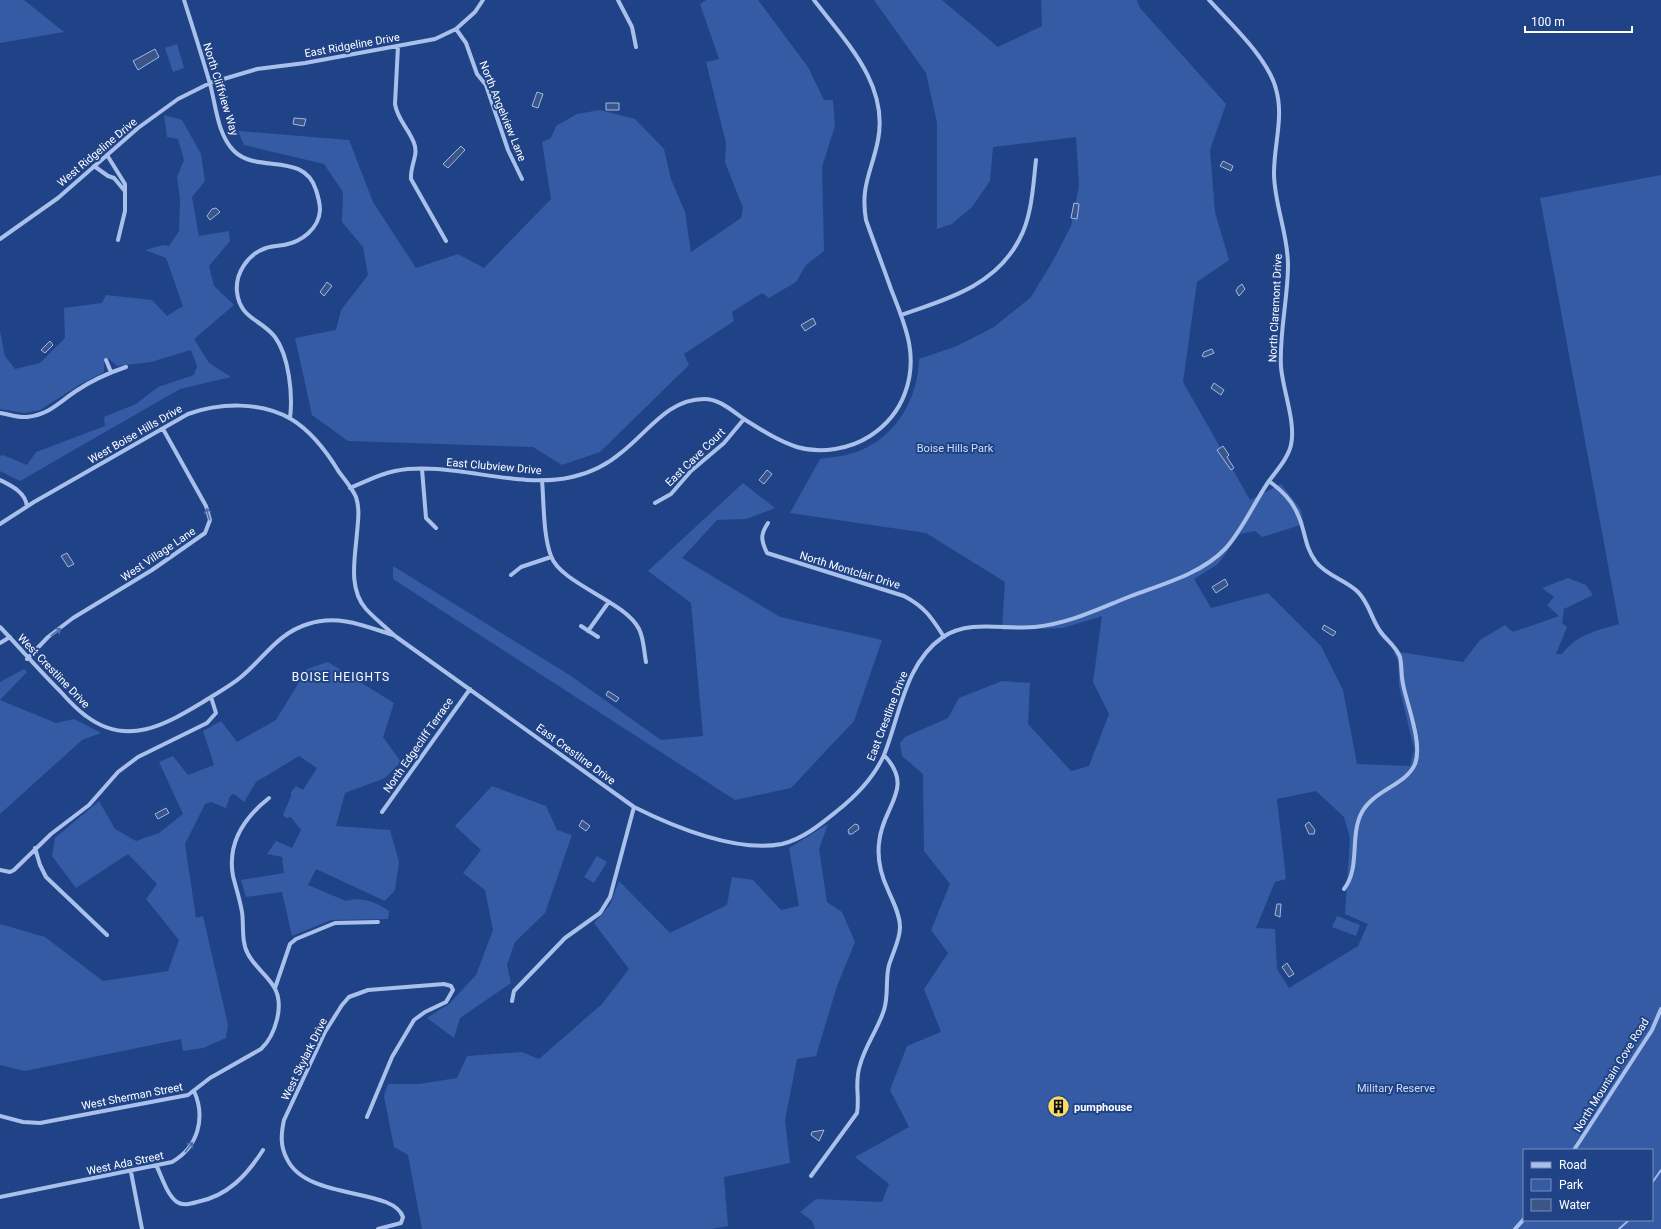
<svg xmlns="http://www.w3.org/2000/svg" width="1661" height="1229" font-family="Roboto,sans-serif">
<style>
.green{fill:#345ba4;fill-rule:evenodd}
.water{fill:#3c5587;stroke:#9dbaeb}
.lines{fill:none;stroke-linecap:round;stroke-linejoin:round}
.stream{stroke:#9dbaeb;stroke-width:2}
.street{stroke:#a9c0ea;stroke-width:4}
.oneway{stroke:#506faa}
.labels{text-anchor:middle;stroke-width:4;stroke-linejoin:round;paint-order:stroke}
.street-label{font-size:11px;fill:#fff;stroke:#204387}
.park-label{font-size:11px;fill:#ceddf7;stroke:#204387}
.poi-label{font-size:11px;font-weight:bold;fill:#fff;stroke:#204387;text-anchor:start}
.neighbourhood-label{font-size:12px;letter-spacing:1px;fill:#fff;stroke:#204387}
</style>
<rect width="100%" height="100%" fill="#204387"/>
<path class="green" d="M0,0H24L64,32L0,43Z
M706,0H758L808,67L824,100H833L835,126L822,167L824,251L806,265L796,282L769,298L762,293L732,312L734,321L684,354L689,365L600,452L562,465L533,447L348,441L312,415L295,338L336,330L341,310L368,275L363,247L342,222L343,192L324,164L244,145L238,131L349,140L373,202L416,268L458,254L484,268L551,199L542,142L551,138L556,126L577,114L600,110L635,119L664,149L671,179L685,212L691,252L741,218L743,208L725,162L726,143L706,62L719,59L700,4Z
M874,0H942L998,47L1042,26L1041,0H1137L1140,8L1226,104L1210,150L1215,212L1229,260L1197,282L1183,382L1250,500L1281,484L1301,510L1304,524L1262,537L1255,531L1240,534L1218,564L1194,579L1211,608L1268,593L1321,646L1343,690L1357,764L1410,766L1414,749L1399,686L1398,661L1393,651L1463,662L1480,640L1505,625L1513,632L1559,616L1547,605L1554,597L1542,588L1568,578L1586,585L1593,595L1564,609L1562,623L1567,627L1556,654H1562C1577,634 1596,631 1619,624L1540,198L1661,175V1229H815L812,1221L800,1212L816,1199L882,1202L889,1184L855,1157L909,1127L890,1090L907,1046L941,1032L924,989L948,953L931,930L950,884L924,851L923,774L902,756L900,743L905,737L948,718L959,698L1002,681L1030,683L1028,724L1071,771L1089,766L1109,714L1093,682L1102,616L1063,628L1002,630L1005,582L926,533L790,513L820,459C833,457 847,456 859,451C897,436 918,398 919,359L957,346L994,327L1031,297L1054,259L1071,226L1079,186L1076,137L993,147L990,181L972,207L952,224L937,229V123L926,73ZM1316,791L1344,817L1350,838L1345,914L1368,924L1358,946L1289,988L1277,969L1275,929L1256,928L1275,882L1286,879L1277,799ZM1524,1150H1652V1220H1524Z
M177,44L184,68L173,72L165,48Z
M164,115L182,120L201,154L205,181L192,197L199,236L229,231L230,241L209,266L214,286L234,305L194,339L209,363L231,377L180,389L20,481L0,471V456L3,455L27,465L36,452L105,426L104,417L136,404L158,387L194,375L197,366L191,350L151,362L117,366L108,358L104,361V372L79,385L40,410L24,413L0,409V331L5,356L15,369L40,363L65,338L64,308L102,303L106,295L152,300L167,316L183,306L166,258L145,250L163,245L169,246L179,231L180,200L177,177L184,160L178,139L167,137Z
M743,483L775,508L746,519L717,520L682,558L780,617L882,640L854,721L791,788L735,800L393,579V566L571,676L661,740L703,736L691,603L648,571Z
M328,662L394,703L383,737L401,762L385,778L345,793L336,826L390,830L399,862L395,890L385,901L316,869L308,885L346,901C361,896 376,902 389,911L388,919L331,920L292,936L282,892L246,897L241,880L284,873L282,857L267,854L276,841L292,848L301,830L291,817L286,818L283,815L291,796V792L296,786L303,790L317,768L299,756L256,782L244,802L234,794L230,796L226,808L211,802L205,804L185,844L196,918L203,916L228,1025L226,1038L203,1048L183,1051L181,1039L25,1071L0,1065V924L45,937L103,981L168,971L179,940L146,899L157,884L128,854L76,888L52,856L55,838L99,801L115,829L136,841L159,833L183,814L159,762L173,756L188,775L214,765L203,731L221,721L237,742L276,720L307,669Z
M24,669L27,672L0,700L56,723L74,719L101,733L82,740L0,814V682Z
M492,786L546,806L557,830L572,835L545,913L515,942L507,965L511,983L460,1018L454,1038L427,1018L449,1004L476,975L493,930L485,890L463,873L481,850L455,826Z
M828,824L819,849L827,902L842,912L855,942L837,986L816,1056L797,1059L785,1120L790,1163L724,1177L728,1226L711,1229H422L408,1155L394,1147L384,1096L388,1084H419L457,1078L467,1056L522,1052L539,1059L602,1004L629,969L594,923L610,905L619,881L670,933L727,905L732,877L753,880L781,910L799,906L789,848Z
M597,856L607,862L594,883L584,877Z
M1337,916L1360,925L1356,936L1332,927Z"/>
<path class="water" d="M155,49L159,57L138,70L133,61Z
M537,92L543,94L538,108L532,106Z
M606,103H619V110H606Z
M294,118L306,119L304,126L293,124Z
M461,146L465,150L448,168L443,164Z
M1223,161L1233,166L1231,171L1220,166Z
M1074,203L1079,204L1077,219L1071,218Z
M216,208L220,212L210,220L207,216L212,209Z
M327,282L332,286L324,296L320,292Z
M1242,284L1245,289L1239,296L1236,291L1238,287Z
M813,318L816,324L805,331L801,325Z
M50,341L53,345L45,353L41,350Z
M1212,349L1214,353L1204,357L1202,356L1204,352Z
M1214,383L1224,390L1221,395L1211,388Z
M1223,446L1229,455L1227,457L1234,468L1231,470L1217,450Z
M767,470L772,474L764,484L759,480Z
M67,553L74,564L68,567L61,556Z
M1225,579L1228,585L1216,593L1212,587Z
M1324,625L1336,632L1333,636L1322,629Z
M608,691L619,698L616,702L606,695Z
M166,808L169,813L158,819L155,814Z
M582,820L590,826L586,831L579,826Z
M1309,822L1315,830L1314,834H1309L1305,825Z
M855,824L858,825L859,829L852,834H849L848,830Z
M1277,904H1281L1280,917L1275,915Z
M1287,963L1294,974L1289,977L1282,967Z
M824,1130L819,1141L811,1135L812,1132Z"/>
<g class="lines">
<path class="stream" d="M1652,1183L1661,1170
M1619,1229L1629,1220"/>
<path class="street" d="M184,0C193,28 202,56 210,84C216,105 217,134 234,151C257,174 304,151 316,190C318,196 320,203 320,210C319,229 301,242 284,245C278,246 272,246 266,248C248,254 235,273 237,292C240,319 261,319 275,337C289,356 293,395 290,418
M618,0L632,27L636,47
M1209,0C1230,23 1268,58 1276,89C1284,117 1274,144 1274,173C1274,204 1288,233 1288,265C1288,299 1279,333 1281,367C1283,391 1296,422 1291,445C1288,458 1277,470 1269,481C1282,491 1292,500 1298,515C1306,532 1304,546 1316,562C1327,576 1346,580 1358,592C1369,603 1371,618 1380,631C1386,640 1396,646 1400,657C1402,666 1401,675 1403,684C1407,705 1423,744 1415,764C1406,785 1374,790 1362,812C1349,836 1361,867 1344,889
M456,29L466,43L477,74L486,85L508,150L522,179
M398,46L395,104C397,119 409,129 414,143C419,155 410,165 411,179L446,241
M107,155L125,184V211L118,240
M94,166L108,176L114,178L124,190
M0,239L58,198L138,128L178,99L210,83L257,69L305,63L435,39L456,29L475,12L483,0
M901,315C947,299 995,286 1019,240C1032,217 1033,186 1036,160
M106,360L111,372
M0,413C9,414 18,418 27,417C50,414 58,403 76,391C91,381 108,373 126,367
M422,469L426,518L436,528
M0,480C12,486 25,492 27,506
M542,480C544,503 543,535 551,556C561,584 625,601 639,629C644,639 644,652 646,662
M350,488C365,482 379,474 395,471C450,460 516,490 572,477C590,473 608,464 622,452C648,432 668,399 704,399C721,399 733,412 747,421C763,431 779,441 797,447C821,454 850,449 870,436C887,425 898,412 905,393C919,355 905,325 891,289C883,266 874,243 866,220C860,186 872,171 878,140C889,84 845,41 814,0
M655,503L671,494L691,471L724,443L744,419
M768,523C760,535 761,540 767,553L904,596C925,607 932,618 944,637
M0,524L34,502L188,414C219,403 261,401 291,419C311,431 327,452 339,472C345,480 352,488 356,497C360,509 358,521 357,533C355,558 348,589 366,609C375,619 386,627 395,636L634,807C674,827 737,853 782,844C803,839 821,824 837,811C856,796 874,777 884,755C900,715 905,663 943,637C970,619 1005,630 1035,627C1071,623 1098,609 1131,596C1163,584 1201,574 1225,549C1242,531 1255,501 1269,481
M511,575L521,567L551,557
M581,626L598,637
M0,627C20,648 39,670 60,691C68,700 76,709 86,716C127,747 165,725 203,702C215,694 229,687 241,677C264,658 278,633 308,624C338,614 365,626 393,635
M588,631L608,603
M0,643L10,637
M27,659L48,637L73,618L152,570L205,533L210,520L206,506L163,429
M382,812L470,689
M35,848L40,865L46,877L107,935
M0,870L10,872L14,870L51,834L89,805L118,772L138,757L207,723L216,713L211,697
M275,988L290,944L296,939L335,923L378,922
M512,1001L514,991L565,938L600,913L610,897L634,807
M0,1116L23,1122L40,1123L188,1095L210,1078L261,1049C275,1036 285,1005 274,987C267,975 254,966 248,954C241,942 244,925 242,912C240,900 236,888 233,876C227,843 245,817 269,798
M367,1117L392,1057L414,1020L425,1012L446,1002L453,990L451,986L444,984L368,990L349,997L342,1005L325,1032L284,1120C281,1134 280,1146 287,1159C307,1201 393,1187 403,1217L401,1223L378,1229
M1574,1150L1652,1030L1661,1009
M157,1167C162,1177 167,1195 177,1202C183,1206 190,1204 197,1202C228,1196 247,1175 263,1150
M131,1172L142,1229
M811,1176L857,1113C860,1096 854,1084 860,1065C865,1046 878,1029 884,1010C889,994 885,980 889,965C893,952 900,940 900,927C900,914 893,902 888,890C881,875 877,860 879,843C882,806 916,789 884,755
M0,1197L172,1162C198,1147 206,1118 194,1091
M1515,1229L1524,1219"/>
</g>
<defs><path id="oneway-shaft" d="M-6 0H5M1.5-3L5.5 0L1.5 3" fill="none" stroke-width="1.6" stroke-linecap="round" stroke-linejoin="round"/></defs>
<g class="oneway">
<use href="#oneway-shaft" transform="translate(208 514) rotate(-107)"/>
<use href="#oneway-shaft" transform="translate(56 632) rotate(-38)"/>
<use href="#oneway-shaft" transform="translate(189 1147) rotate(-53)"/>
</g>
<defs>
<symbol id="building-disc" viewBox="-11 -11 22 22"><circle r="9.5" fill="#f8dc6a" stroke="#204387"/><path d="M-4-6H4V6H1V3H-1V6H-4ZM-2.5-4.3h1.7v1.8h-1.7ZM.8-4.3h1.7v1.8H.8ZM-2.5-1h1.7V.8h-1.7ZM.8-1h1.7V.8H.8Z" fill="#111"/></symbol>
</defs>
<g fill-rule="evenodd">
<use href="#building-disc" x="1046" y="1094" width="25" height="25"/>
</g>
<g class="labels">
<g class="street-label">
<text transform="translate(352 45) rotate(-10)" y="4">East Ridgeline Drive</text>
<text transform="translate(221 89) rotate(73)" y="4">North Cliffview Way</text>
<text transform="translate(503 111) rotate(68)" y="4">North Angelview Lane</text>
<text transform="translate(97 152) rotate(-40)" y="4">West Ridgeline Drive</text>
<text transform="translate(1275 308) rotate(-87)" y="4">North Claremont Drive</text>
<text transform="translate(135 434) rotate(-30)" y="4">West Boise Hills Drive</text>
<text transform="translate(695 457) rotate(-44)" y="4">East Cave Court</text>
<text transform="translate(494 466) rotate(5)" y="4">East Clubview Drive</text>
<text transform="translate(158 554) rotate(-34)" y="4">West Village Lane</text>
<text transform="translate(850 570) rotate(17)" y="4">North Montclair Drive</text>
<text transform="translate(54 671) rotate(46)" y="4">West Crestline Drive</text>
<text transform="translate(887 716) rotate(-69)" y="4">East Crestline Drive</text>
<text transform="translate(418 745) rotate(-55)" y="4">North Edgecliff Terrace</text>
<text transform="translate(576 754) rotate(36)" y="4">East Crestline Drive</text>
<text transform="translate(304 1059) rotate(-64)" y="4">West Skylark Drive</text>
<text transform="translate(1611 1075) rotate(-58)" y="4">North Mountain Cove Road</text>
<text transform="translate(132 1096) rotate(-11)" y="4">West Sherman Street</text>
<text transform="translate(125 1163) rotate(-12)" y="4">West Ada Street</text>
</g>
<g class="park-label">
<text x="955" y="452">Boise Hills Park</text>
<text x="1396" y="1092">Military Reserve</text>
</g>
<g class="poi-label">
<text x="1074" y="1111">pumphouse</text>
</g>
<g class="neighbourhood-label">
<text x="341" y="681">BOISE HEIGHTS</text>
</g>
</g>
<rect x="1523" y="1149" width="130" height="72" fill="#204387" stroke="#798eb7"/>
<rect x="1531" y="1162" width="20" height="6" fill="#a9c0ea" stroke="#798eb7"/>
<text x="1559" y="1169" font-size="12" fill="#ffffff">Road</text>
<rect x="1531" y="1179" width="20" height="12" fill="#345ba4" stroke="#798eb7"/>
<text x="1559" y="1189" font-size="12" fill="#ffffff">Park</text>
<rect x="1531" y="1199" width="20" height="12" fill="#3c5587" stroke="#798eb7"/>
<text x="1559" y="1209" font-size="12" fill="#ffffff">Water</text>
<path d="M1525 26v6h107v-6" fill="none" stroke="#ffffff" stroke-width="2"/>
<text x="1531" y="26" font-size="12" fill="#ffffff" stroke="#204387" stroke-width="3" paint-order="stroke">100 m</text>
</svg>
